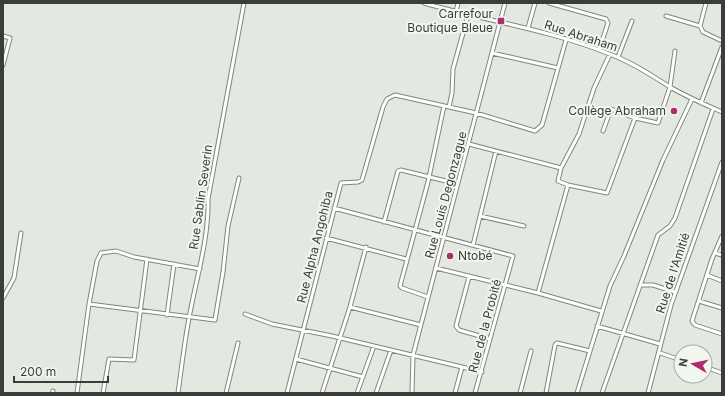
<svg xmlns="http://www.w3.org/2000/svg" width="725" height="396" font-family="Inter,sans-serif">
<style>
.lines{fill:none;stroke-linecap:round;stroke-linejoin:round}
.minor-casing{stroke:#80867e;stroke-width:5}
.minor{stroke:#fff;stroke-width:3}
.poi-dot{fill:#b12a6d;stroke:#f1f7ef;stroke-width:1.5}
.labels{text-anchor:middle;stroke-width:4;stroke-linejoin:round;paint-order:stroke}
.poi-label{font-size:12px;fill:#3b3d3a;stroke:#f1f7ef;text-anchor:end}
.street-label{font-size:12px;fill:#3b3d3a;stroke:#f1f7ef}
</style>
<rect width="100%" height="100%" fill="#e3e9e1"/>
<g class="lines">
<defs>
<path id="minor" d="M424,3C486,21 552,30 612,55C633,63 651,75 670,87C687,97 704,104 722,112
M549,3L606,19L608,23L599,50
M706,3L700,26L703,32L722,41
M456,12L458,3
M666,16L700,26
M528,28L535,3
M3,36L10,38L3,65
M492,53L558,68
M610,54L594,88L579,134L561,168L558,181L568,185L607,193L635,118
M618,57L632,21
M701,103L722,47
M449,107L452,93L453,69L468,15
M603,131L611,109L635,118L658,123L670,87L675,51
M469,144L561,168
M334,208L513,256L475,393
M480,216L524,226
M384,222L398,171L401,170L458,184
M722,236L712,259L692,321L695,325L722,334
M326,238L406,259
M473,245L496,151
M715,253L722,255
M436,268L538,293L601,311
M707,275L722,281
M469,277L456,326L459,330L490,339
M640,285H653L675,292
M538,293L568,185
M428,297L402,288L400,286L428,182L444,106
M3,298L14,278L21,233
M699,301L722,308
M89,304L215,320L223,272L228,226L239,178
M350,307L421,325
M245,314L272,324L332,336L462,367
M167,315L174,264
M597,326L660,344
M660,353L681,360
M296,359L363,377
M705,367L722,373
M52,393L53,391
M77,393L89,304L97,261L101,253L116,251L134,257L200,269
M103,393L109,359L134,360L147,259
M178,393C182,365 185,336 191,308C198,272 209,236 208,199L244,3
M226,393L238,343
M287,393L341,183L358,182L362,180L383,107L387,99L395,95L476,113L535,131L542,125L566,40
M322,393L350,307L366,247
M357,393L374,346
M376,393L391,350
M412,393L413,355L505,3
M455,393L462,367L482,372
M520,393L531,351
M546,393L555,345L557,343L590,351
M577,393L610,286L624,256L663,160L692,99
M602,393L658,235L670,226L675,218L713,109
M648,393L671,305L722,162"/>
</defs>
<use href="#minor" class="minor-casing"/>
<use href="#minor" class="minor"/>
</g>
<g class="poi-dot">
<rect x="497" y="17" width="8" height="8" rx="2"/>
<circle cx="674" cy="111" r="4"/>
<circle cx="450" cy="256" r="4"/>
</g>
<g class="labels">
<g class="poi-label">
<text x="493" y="18">Carrefour<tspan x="493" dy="14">Boutique Bleue</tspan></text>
<text x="666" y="115">Collège Abraham</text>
<text x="458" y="260" text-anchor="start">Ntobé</text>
</g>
<g class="street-label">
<text transform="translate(581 36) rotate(18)" y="4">Rue Abraham</text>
<text transform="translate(446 195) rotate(-75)" y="4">Rue Louis Degonzague</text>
<text transform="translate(201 197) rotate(-82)" y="4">Rue Sablin Severin</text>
<text transform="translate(315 247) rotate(-76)" y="4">Rue Alpha Angohiba</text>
<text transform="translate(673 273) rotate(-72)" y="4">Rue de l'Amitié</text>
<text transform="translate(485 326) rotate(-75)" y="4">Rue de la Probité</text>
</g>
</g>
<rect width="725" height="396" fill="none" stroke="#3b3d3a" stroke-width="8"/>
<g transform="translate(693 364) rotate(279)"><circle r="19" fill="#f1f7ef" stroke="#a8ada7"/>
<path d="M0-3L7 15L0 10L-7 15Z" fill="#b12a6d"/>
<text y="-6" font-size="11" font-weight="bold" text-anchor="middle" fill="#3b3d3a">N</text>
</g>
<path d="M14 376v6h94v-6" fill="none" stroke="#3b3d3a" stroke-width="2"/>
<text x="20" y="376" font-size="12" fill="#3b3d3a" stroke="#f1f7ef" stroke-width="3" paint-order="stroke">200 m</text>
</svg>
